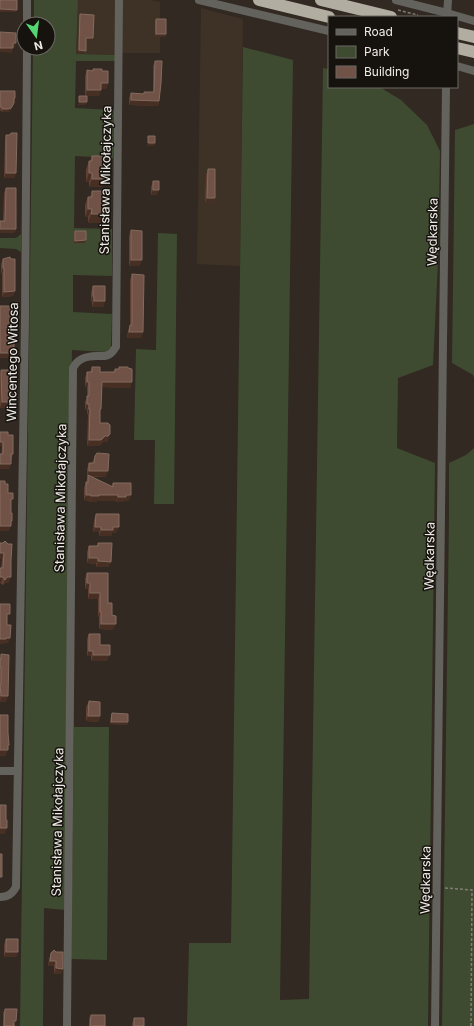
<svg xmlns="http://www.w3.org/2000/svg" width="474" height="1026" font-family="Inter,sans-serif">
<style>
.built{fill:#3e3226}
.green{fill:#3e4b30}
.lines{fill:none;stroke-linecap:round;stroke-linejoin:round}
.path{stroke:#847d77;stroke-width:1.5;stroke-dasharray:3 2;stroke-linecap:butt}
.minor{stroke:#63625d;stroke-width:8}
.highway{stroke:#b1ada1;stroke-width:12}
.wall{fill:#614033}
.shaded-wall{fill:#472f24}
.building{fill:#705246;stroke:#846a5f}
.labels{text-anchor:middle;stroke-width:3;stroke-linejoin:round;paint-order:stroke}
.street-label{font-size:13px;fill:#f0ebe6;stroke:#16130f}
</style>
<rect width="100%" height="100%" fill="#312922"/>
<path class="built" d="M78,0H117L116,55L76,54Z
M123,0H151L160,2V53H122Z
M201,8L243,19L240,266L197,264Z"/>
<path class="green" d="M34,0H78L76,54L116,55V61H76L75,108L114,110L113,158L75,156L74,228L112,229V276L73,275V312L112,314L111,348L107,352L72,350L65,910L44,908L43,1026H20L33,48H48V24H34Z
M243,47L293,60L280,1000L309,999L323,68L329,69V87H379L383,89L401,100L427,125L440,151L438,262L433,365L398,378L397,448L435,463L428,1026H187L189,943H231Z
M474,124V378L473,375L452,363L455,130Z
M158,233L177,234L174,504H154L155,440H134L136,349L156,350Z
M21,234V252L16,249L0,248V238H16Z
M474,448V1026H442L449,517V463L466,455Z
M74,727H109L107,960L71,959Z"/>
<g class="lines">
<path class="path" d="M398,10L418,15
M445,888L472,890L471,1026"/>
<path class="minor" d="M199,0L329,31
M396,0L447,13L474,21
M447,17L448,0
M27,24V0
M457,66L474,71
M0,771H18
M0,897C8,897 12,894 16,887L25,320L27,48
M67,1026L73,368C78,358 87,356 97,356C102,356 106,357 110,354C113,352 114,349 116,347L119,0
M435,1026L446,87"/>
<path class="highway" d="M259,0L329,17
M321,0L391,17
M457,33L474,37
M457,48L474,52"/>
</g>
<path class="wall" d="M80,14L92,41H86V51L85,53H78L79,17Z
M156,19L166,34L165,37H155V22Z
M155,61L159,101L158,106L129,105V98L131,93L144,94V92H153V66Z
M93,69L102,71L108,83L106,89H101L99,96H85V76L87,70L93,71Z
M0,91L15,98L13,106L10,111L7,112H2L0,110Z
M6,135L16,173L14,178H4L5,140Z
M92,156L102,187H89V182H86V170L89,161H90Z
M208,169L213,203H205L206,175Z
M153,181L157,195H151V187Z
M6,188L16,229L14,233H0V221H3L4,193Z
M92,191L101,223H88V217H85V205L88,197H90Z
M131,230L140,266H129V236Z
M75,231L86,240L85,243H74V234Z
M3,259L15,291L13,296L2,297V274H1V264Z
M132,274L143,332L141,338H127L128,331L130,325V280Z
M93,286L105,301L103,307H92V302H91V292Z
M92,367L100,372H113L115,369H119V367L132,382L130,388L102,387L101,409L100,412V423L110,434L108,440L106,442H103L99,446H87L88,415H87V410H85V402L87,398V387H85V378L87,372H90Z
M1,370L12,408H0V374Z
M0,432L8,435L13,454L9,469H0L2,446H0Z
M95,456L106,477H91L112,486L113,483L129,501H124V502H116V501H97V502H89V501L84,500V488L88,476H87V469L89,463H92Z
M96,514L116,533L112,532L111,536H99V532H93L94,520Z
M0,543H3L9,583H5L3,585L0,583V568H1L2,559H0Z
M98,543L109,567H96V564L87,563V552L89,546H97Z
M87,573L108,603L112,615L113,630L99,629V617H98V599H88V589H85V579Z
M89,634L100,645L107,661H91V656H87V639Z
M1,654L6,702H0V658Z
M89,701L100,716L98,722L86,721V707Z
M112,713L128,722L127,725L110,724L111,716Z
M6,939L18,952L16,957H4V945Z
M54,950L61,974H54V966H48L49,959L51,953Z
M5,1009L15,1026H3V1013Z
M91,1015L105,1026H89V1018Z
M134,1018L144,1026H132V1024Z"/>
<path class="shaded-wall" d="M0,9L17,10L16,12H0Z
M156,34H166L165,37H155Z
M86,38H93L92,41H85Z
M13,43H16L15,47L12,48Z
M0,48H13L12,53L0,52Z
M79,50L86,51L85,53H78Z
M101,83H108L106,89H99Z
M87,90H101L99,96H85Z
M131,100L159,101L158,106L129,105Z
M79,102H87L85,105H78Z
M14,103L10,111L7,112H2L3,109Z
M148,143H155L154,146H147Z
M6,173H16L14,178H4Z
M89,173H92L89,182H86Z
M92,179H105L102,187H89Z
M153,190H159L157,195H151Z
M207,198H215L213,203H205Z
M88,209H92L88,217H85Z
M91,214H104L101,223H88Z
M0,229H16L14,233H0Z
M86,240L85,243H74L75,241Z
M131,260H142L140,266H129Z
M3,268H4L2,274H1Z
M15,291L13,296L2,297L4,292Z
M93,296L94,297L92,302H91Z
M94,301H105L103,307H92Z
M129,332H143L141,338H127Z
M13,348H14L11,358H0V353Z
M87,382H89L87,387H85Z
M102,382H132L130,388L100,387Z
M2,402H14L12,408H0Z
M87,404H89L87,410H85Z
M89,409H90L88,415H87Z
M110,434L108,440L106,442H103L99,446H87L89,440L105,436Z
M0,442H3L2,446H0Z
M0,464H11L9,469H0Z
M89,471H108L106,477L87,476Z
M86,495H91L89,501L84,500Z
M99,495H118L116,501H97V502H89L91,496Z
M126,495H131L129,501H124V502H116L118,497Z
M11,521H12L9,531H0V526Z
M95,527H101L99,532H93Z
M113,527H119L116,533L112,532L111,536H99L101,530Z
M0,553H4L2,559H0Z
M89,558H98L96,564L87,563Z
M98,561L111,562L109,567H96Z
M0,577H3L1,583H0Z
M7,577H11L9,583H5L3,585L5,580Z
M87,583H90L88,589H85Z
M90,593H100L98,599H88Z
M100,612H101L99,617H98Z
M101,624H116L113,630L99,629Z
M6,638H10L8,643H5L4,644H0V639Z
M89,651H93L91,656H87Z
M93,655H110L107,661H91Z
M1,696H8L6,702H0Z
M88,716H100L98,722L86,721Z
M111,722H128L127,725L110,724Z
M8,745H9L6,756H0V750Z
M0,828H7L5,834H0Z
M6,952H18L16,957H4Z
M50,961H56L54,966H48Z
M56,968L63,969L61,974H54Z"/>
<path class="building" d="M0,0H17V10L0,9Z
M80,14L94,15L93,38H86V51L79,50Z
M156,19H166V34H156Z
M0,32L16,33V43H13V48H0Z
M155,61H162L161,83L159,101L131,100V93L144,94V92H154Z
M93,69H102V71H108V83H101V90H87V70L93,71Z
M0,91H15V98H14V103L11,108L8,109H3L0,106Z
M79,96H87V102H79Z
M11,133H17L16,173H6V135H10Z
M148,136H155V143H148Z
M92,156H105V179H92V173H89V161H92Z
M208,169H215V198H207Z
M153,181H159V190H153Z
M6,188H16V229H0V221H5Z
M92,191H104V214H91L92,209H88V197H92Z
M131,230L142,231V260H131Z
M75,231H86V240L75,241Z
M10,257L11,259H15V291L4,292V268H3V259Z
M132,274L144,275L143,332H129L130,325H132Z
M93,286H105V301H94V297L93,296Z
M0,306H13V311H15V319H13V340H14V348H13V353H0Z
M92,367H100V372H115V369H119V367H128V368L132,369V382H102L101,409H100V423H108L110,425V434L108,436H105L101,440H89L90,409H89V404H87V396H89V382H87V372H92Z
M1,370H14V402H2Z
M0,432H8V435H13V454H11V464H0V454H3V442H0Z
M97,453L109,454L108,471H89V463H94L95,456Z
M88,475L113,487V483H131V495H126V497H118V495H99V496H91V495H86V482L88,483Z
M0,481H5V484H8V493H13V499H11V513H12V521H11V526H0Z
M96,514H119V527H113V530H101V527H95Z
M5,541L8,544H12L11,560V577H7L5,580L3,577H0V568H3L4,553H0V543H3Z
M98,543H112L111,562L98,561V558H89V546H98Z
M87,573H108V603H112V615L116,616V624H101V612H100V593H90V583H87Z
M0,604H10V614H7V625H11L10,638H6V639H0Z
M89,634H100V645H110V655H93V651H89Z
M1,654L9,655L8,696H1L0,684H1V667H0V659H1Z
M89,701L100,702V716H88Z
M112,713L128,714V722H111Z
M0,715H8V733L9,745H8V750H0Z
M0,805H6V820H7V828H0Z
M0,854H2V877H0Z
M6,939H18V952H6Z
M54,950L56,952H63V969L56,968V961H50L51,953Z
M5,1009H17L16,1021H14V1026H4Z
M91,1015H105V1026H90Z
M134,1018H144V1026H134Z"/>
<g class="labels">
<g class="street-label">
<text transform="translate(105 180) rotate(-89)" y="5">Stanisława Mikołajczyka</text>
<text transform="translate(432 232) rotate(-89)" y="5">Wędkarska</text>
<text transform="translate(12 362) rotate(-89)" y="5">Wincentego Witosa</text>
<text transform="translate(60 498) rotate(-89)" y="5">Stanisława Mikołajczyka</text>
<text transform="translate(429 556) rotate(-89)" y="5">Wędkarska</text>
<text transform="translate(57 822) rotate(-89)" y="5">Stanisława Mikołajczyka</text>
<text transform="translate(425 880) rotate(-89)" y="5">Wędkarska</text>
</g>
</g>
<rect x="328" y="16" width="130" height="72" fill="#16130f" stroke="#6d6965"/>
<rect x="336" y="29" width="20" height="6" fill="#63625d" stroke="#6d6965"/>
<text x="364" y="36" font-size="12" fill="#f0ebe6">Road</text>
<rect x="336" y="46" width="20" height="12" fill="#3e4b30" stroke="#6d6965"/>
<text x="364" y="56" font-size="12" fill="#f0ebe6">Park</text>
<rect x="336" y="66" width="20" height="12" fill="#705246" stroke="#6d6965"/>
<text x="364" y="76" font-size="12" fill="#f0ebe6">Building</text>
<g transform="translate(36 36) rotate(166)"><circle r="19" fill="#16130f" stroke="#6d6965"/>
<path d="M0-3L7 15L0 10L-7 15Z" fill="#54d672"/>
<text y="-6" font-size="11" font-weight="bold" text-anchor="middle" fill="#f0ebe6">N</text>
</g>
</svg>
